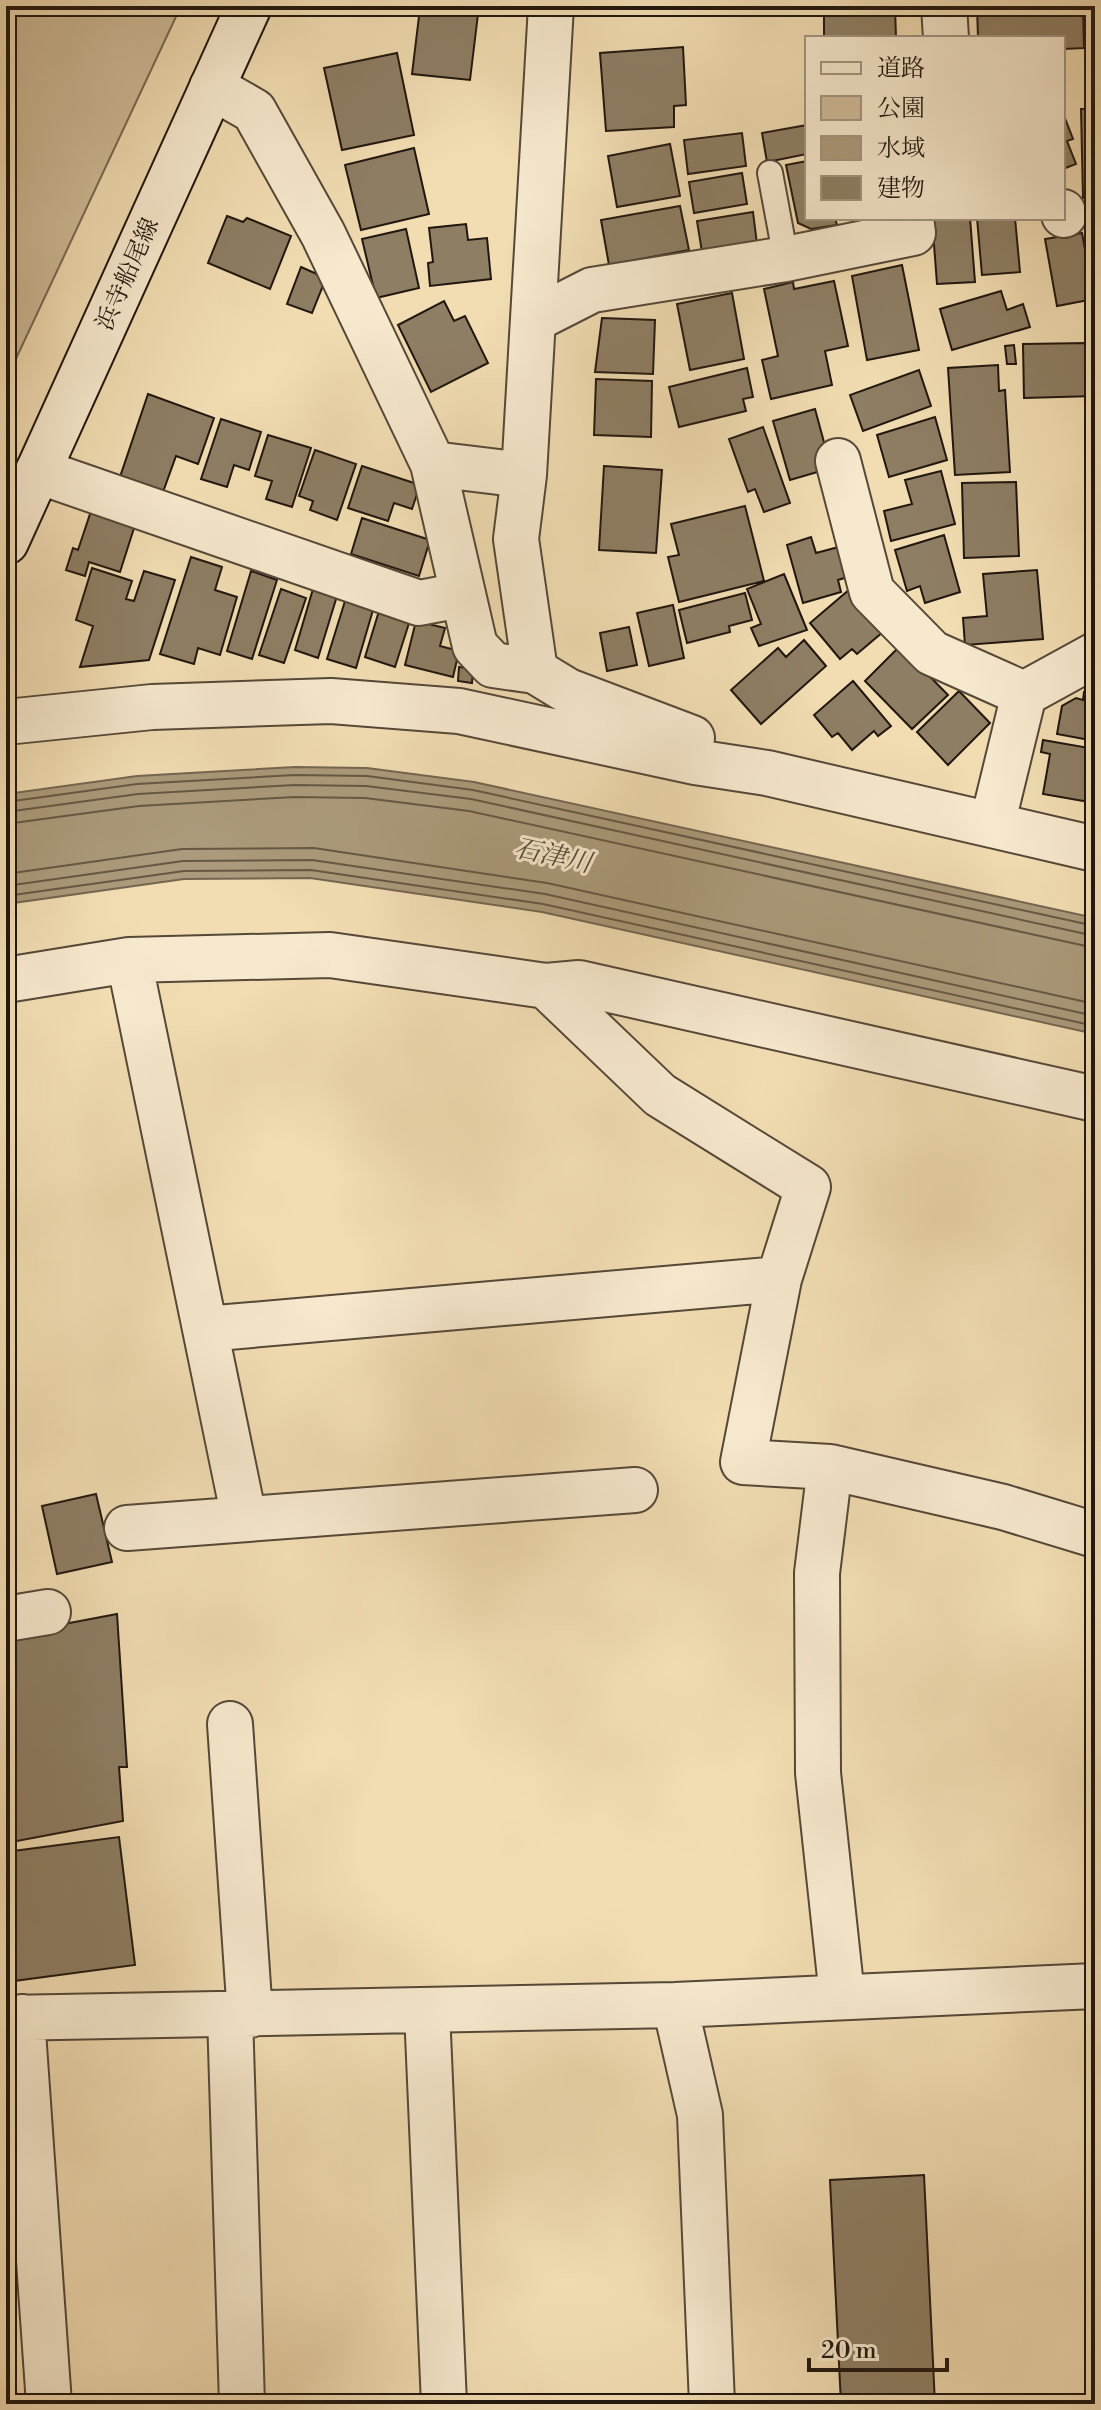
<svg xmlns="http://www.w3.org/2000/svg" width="1101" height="2410" font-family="'Libre Bodoni','Noto Serif JP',serif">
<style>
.green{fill:#cebb97;stroke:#786953;stroke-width:2}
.water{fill:#ab9a7b;stroke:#746650;stroke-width:2}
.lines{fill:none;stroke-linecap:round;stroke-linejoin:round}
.shore{stroke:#665845;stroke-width:2}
.building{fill:#8e7e64;stroke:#21170f;stroke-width:2}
.lane-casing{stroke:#554838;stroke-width:28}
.street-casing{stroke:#554838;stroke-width:48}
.secondary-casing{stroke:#21170f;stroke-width:48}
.lane{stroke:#f7e9ce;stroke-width:24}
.street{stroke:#f7e9ce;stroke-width:44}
.secondary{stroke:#f7e9ce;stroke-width:44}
.labels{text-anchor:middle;stroke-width:6;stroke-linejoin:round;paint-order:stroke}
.street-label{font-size:24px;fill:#21170f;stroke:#f7e9ce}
.water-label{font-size:26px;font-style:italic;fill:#584b3a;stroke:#f7e9ce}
</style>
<rect width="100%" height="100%" fill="#f2ddb3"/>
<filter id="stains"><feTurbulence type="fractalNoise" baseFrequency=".0025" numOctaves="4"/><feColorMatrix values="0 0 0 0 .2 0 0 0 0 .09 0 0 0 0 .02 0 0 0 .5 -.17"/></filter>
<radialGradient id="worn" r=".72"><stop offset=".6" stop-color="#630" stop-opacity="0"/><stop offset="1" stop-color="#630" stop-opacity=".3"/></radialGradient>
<path class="green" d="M6,6H181L6,380Z"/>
<path class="water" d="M295,767L367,768L474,782L1095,918V1034L542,912L310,878L184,879L6,904V794L137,776Z"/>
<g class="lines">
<path class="shore" d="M6,802L137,784L295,775L367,776L473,790L1095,926
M6,812L138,794L295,785L366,786L471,799L1095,936
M6,824L139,806L295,797L365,798L469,811L1095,948
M6,874L182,849L314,848L547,883L1095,1004
M6,886L183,861L312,860L545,894L1095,1016
M6,896L184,871L311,870L543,904L1095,1026"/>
</g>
<path class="building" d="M977,6H1083L1084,48L1063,49V38H978Z
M895,7L896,38H824V10Z
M420,8L478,14L470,80L412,74Z
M683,47L686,105L674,106V127L606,131L600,53Z
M397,53L414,135L342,150L324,68Z
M1081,109H1095V198H1083Z
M1063,113L1073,139L1067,141L1076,164L1063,169Z
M807,125V154L767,162L762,133Z
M742,133L746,166L688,174L684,140Z
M670,144L680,196L617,207L608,156Z
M414,148L429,214L361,230L345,165Z
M807,161V218H835L837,225L811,229L798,223L786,165Z
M742,173L747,204L694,213L689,182Z
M680,206L689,250L609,265L601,220Z
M753,212L757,244L702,252L697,221Z
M227,216L243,222L247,218L291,236L270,289L208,263Z
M932,218H970L975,282L937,284Z
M977,218H1015L1020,272L982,275Z
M466,224L468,240L487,238L491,279L430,286L428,263L433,262L429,228Z
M406,229L419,288L376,298L362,239Z
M1082,233L1094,299L1057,306L1045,239Z
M902,265L919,350L867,360L852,276Z
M301,267L326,278L312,313L287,304Z
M834,281L848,346L825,351L832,385L771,399L762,360L778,356L764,289L793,282L794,289Z
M1001,291L1007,310L1023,304L1030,327L952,350L940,309Z
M732,293L744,359L690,370L677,304Z
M444,301L454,321L465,316L488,363L431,392L398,325Z
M602,318L655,320L653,374L595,372Z
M1088,343L1089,362H1095V396L1024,398L1023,344Z
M1014,345L1016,364H1007L1005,346Z
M998,365L999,391L1005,390L1010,472L955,475L948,368Z
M747,368L753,397L743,399L746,411L679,427L669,387Z
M919,370L931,406L863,431L850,395Z
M596,379L652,381L651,437L594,435Z
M148,394L214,418L198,464L176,456L163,492L120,477Z
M815,409L831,468L790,480L773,421Z
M935,417L947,460L889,477L877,435Z
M221,419L261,432L249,470L234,465L227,487L201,479Z
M763,427L790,503L764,512L755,489L748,492L729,439Z
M268,435L311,448L292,507L266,499L272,481L255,476Z
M315,450L356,464L337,520L310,510L313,501L299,496Z
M362,466L420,485L412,509L394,503L388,521L348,508Z
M604,466L662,470L656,553L599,550Z
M941,471L955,524L891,541L884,511L912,504L905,480Z
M1016,482L1019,556L964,558L962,483Z
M745,506L764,581L679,602L668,557L679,555L671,524Z
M91,511L135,525L120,572L89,562L85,576L66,570L73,548L78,550Z
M362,518L430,540L419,576L351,554Z
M944,535L960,592L925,603L920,586L907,591L895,550Z
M811,537L816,553L846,545L854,575L838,580L841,592L803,603L787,545Z
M191,557L222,567L215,590L237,597L220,655L198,648L194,664L160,654Z
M92,568L132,581L126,599L134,601L144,571L175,580L149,660L80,667L93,626L76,620Z
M1037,570L1043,639L965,645L963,618L987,616L983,574Z
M251,571L277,580L252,659L227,651Z
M784,574L807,630L759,646L751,628L761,624L747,589Z
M281,589L306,598L284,663L259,655Z
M313,589L337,596L318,658L295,650Z
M850,589L884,631L857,654L852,649L840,659L810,623Z
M745,593L752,620L729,626L730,632L687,643L679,610Z
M345,601L373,610L356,668L327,659Z
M673,605L684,658L649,666L637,613Z
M379,611L410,620L395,667L365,657Z
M416,621L445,628L440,646L459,651L453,677L405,665Z
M629,627L637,665L607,671L600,633Z
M804,640L826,666L761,724L731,690L778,648L786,657Z
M900,646L948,695L912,729L865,681Z
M459,667L473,669L472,683L458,681Z
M853,681L891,726L878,736L874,731L852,750L838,733L832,737L814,715Z
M959,691L990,723L948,765L917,732Z
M1084,692L1095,693V741L1057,734L1062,706L1076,698L1083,700Z
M1043,740L1095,749V803L1043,794L1050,754L1041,752Z
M96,1494L112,1562L57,1574L42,1506Z
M117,1614L127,1767H119L123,1821L6,1843V1635Z
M119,1837L135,1965L6,1982V1852Z
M924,2175L935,2404H841L830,2180Z"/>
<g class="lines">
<defs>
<path id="lane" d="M770,173L786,259"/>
<path id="street" d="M551,6L524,475L516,539L535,671L568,691L692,738
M944,6L946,38
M212,87L254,111L323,234L433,464L475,646L493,665L535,671
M1063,212L1064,215
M533,320L592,290L786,259L913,233L911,218
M838,461L872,592L932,653L1024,694
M433,464L524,475
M38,471L419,603L461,595
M6,722L152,707L331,701L459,711L695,762L767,773L1095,849
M992,825L1024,694L1095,655
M129,960L244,1518
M6,980L129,960L330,955L546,986L579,983L1095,1099
M546,986L660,1095L808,1187L779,1279L743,1462L830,1467L817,1573L818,1773L842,1996
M205,1329L779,1279
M830,1467L1003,1507L1095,1535
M127,1528L635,1490
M6,1619L48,1612
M230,1724L250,2015
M675,2005L700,2115L712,2404
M427,2011L444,2404
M230,2015L242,2404
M22,2017L49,2404
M6,2018L675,2005L1095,1986"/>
<path id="secondary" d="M6,542L249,6"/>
</defs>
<use href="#lane" class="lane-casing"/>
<use href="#street" class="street-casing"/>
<use href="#secondary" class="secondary-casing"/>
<use href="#lane" class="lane"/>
<use href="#street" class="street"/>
<use href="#secondary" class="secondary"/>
</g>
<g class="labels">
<g class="street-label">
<text transform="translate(127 274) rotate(-66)" y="8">浜寺船尾線</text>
</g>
<g class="water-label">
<text transform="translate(553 855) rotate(12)" y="9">石津川</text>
</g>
</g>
<rect width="1101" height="2410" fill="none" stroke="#f2ddb3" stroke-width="32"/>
<rect x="8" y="8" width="1085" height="2394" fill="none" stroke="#21170f" stroke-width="4"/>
<rect x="16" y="16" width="1069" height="2378" fill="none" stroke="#21170f" stroke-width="2"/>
<rect x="805" y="36" width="260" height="184" fill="#f7e9ce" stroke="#a19582" stroke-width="2"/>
<rect x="821" y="62" width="40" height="12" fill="#f7e9ce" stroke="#a19582" stroke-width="2"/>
<text x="877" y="76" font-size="24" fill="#21170f">道路</text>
<rect x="821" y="96" width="40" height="24" fill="#cebb97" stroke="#a19582" stroke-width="2"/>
<text x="877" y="116" font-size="24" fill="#21170f">公園</text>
<rect x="821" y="136" width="40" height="24" fill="#ab9a7b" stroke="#a19582" stroke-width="2"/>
<text x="877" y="156" font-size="24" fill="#21170f">水域</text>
<rect x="821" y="176" width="40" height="24" fill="#8e7e64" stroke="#a19582" stroke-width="2"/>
<text x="877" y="196" font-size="24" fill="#21170f">建物</text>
<path d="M809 2358v12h138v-12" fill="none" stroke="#21170f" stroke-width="4"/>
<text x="821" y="2358" font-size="24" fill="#21170f" stroke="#f7e9ce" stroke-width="6" paint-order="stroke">20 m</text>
<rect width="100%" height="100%" filter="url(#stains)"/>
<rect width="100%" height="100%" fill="url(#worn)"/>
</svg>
